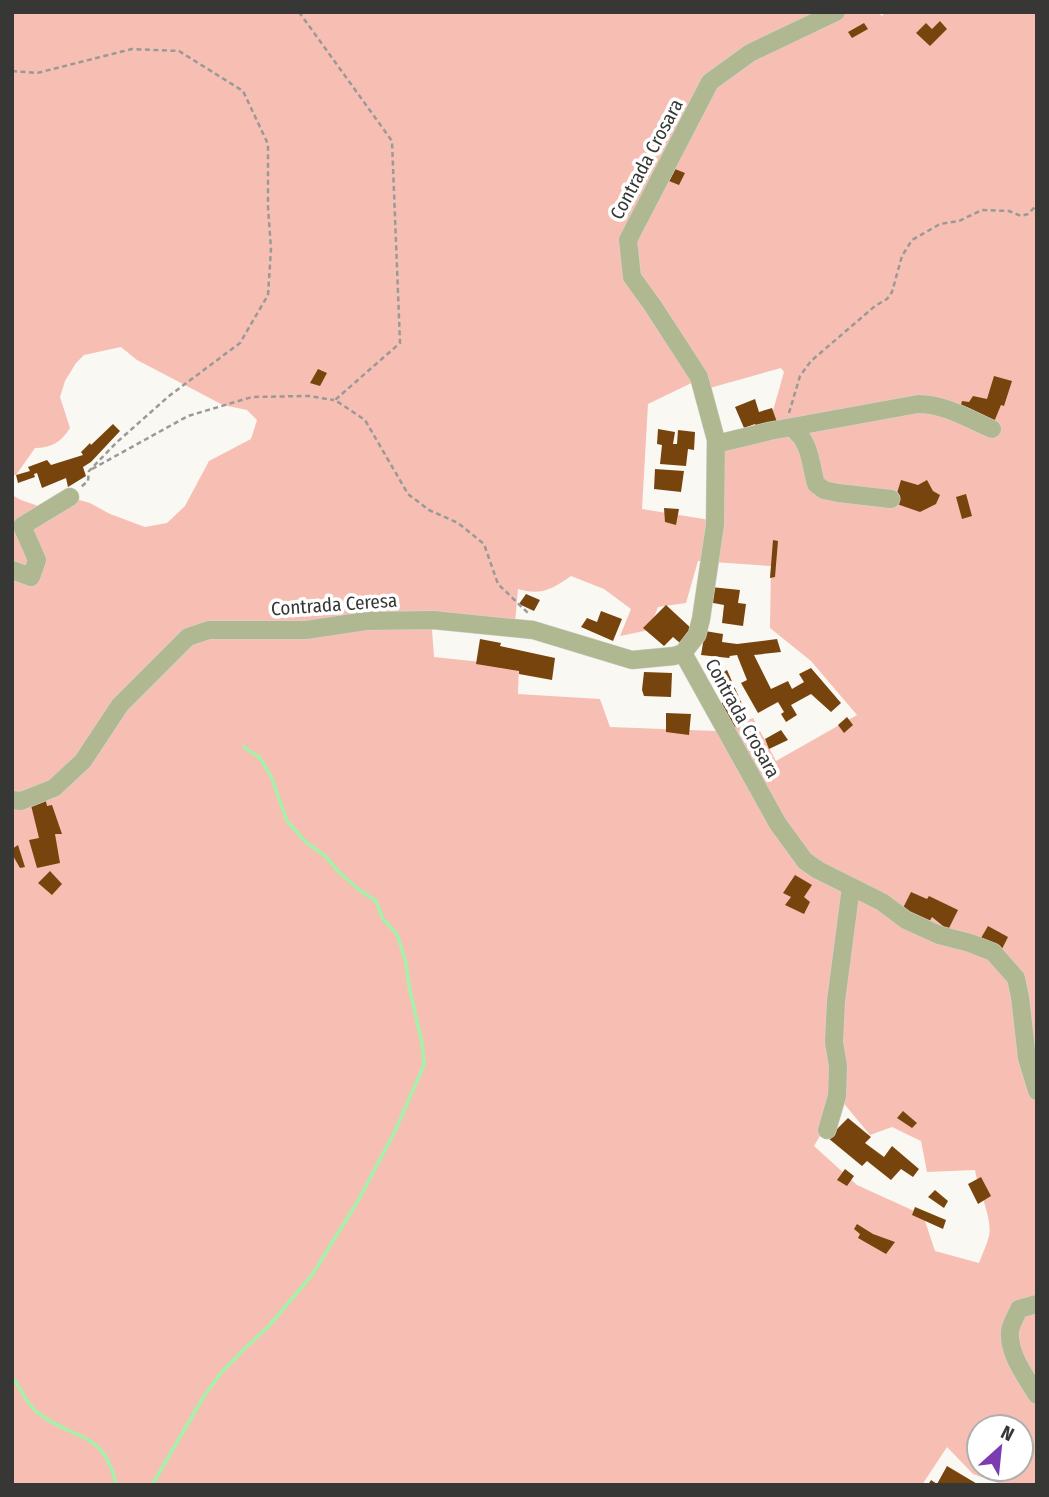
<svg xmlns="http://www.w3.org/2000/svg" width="1049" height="1497" font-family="'Fira Sans Condensed',sans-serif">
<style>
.green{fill:#f7bfb3;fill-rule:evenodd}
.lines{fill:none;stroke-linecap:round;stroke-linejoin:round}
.stream{stroke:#a5f1ac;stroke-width:3.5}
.building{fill:#78440d}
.minor-casing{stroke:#d6d5d1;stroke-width:19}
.path{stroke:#999995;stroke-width:2.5;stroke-dasharray:5 3.5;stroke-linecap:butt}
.minor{stroke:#b0b892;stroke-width:18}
.labels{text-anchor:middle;stroke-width:7;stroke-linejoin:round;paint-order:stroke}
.street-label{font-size:19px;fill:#373735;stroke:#fff}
</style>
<rect width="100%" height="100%" fill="#f9f8f3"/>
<path class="green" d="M12,12H878L882,16L885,12H1037V1485H1004L973,1474L947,1447L922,1485H12V495L21,500L44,508L72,498L90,503L110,514L145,527L167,523L185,506L209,461L251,439L257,420L247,410L223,405L137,360L121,347L84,355L76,363L65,381L60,397L70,428C61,442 52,448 35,448L16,475H12ZM781,368L784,372L767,432L723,443L710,520L642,509L648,404L706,376L710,388ZM698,561L771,566L770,628L811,661L857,715L776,761L753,718L716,731L610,727L600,699L518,694L519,666L434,657L431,616L515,623L518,589C541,596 552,589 571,576L604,589L631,609L620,636L649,630L658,607L686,603ZM841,1100L870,1135L892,1127L921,1141L927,1172L975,1170C978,1189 993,1219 989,1236C987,1245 982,1254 979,1263L935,1251L923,1215L857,1185L814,1146ZM979,1427H1021V1469H979Z"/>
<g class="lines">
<path class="stream" d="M12,1377C21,1388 27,1405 38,1413C74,1441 105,1430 116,1485
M152,1485L204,1396L220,1374L243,1350L267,1328L312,1275L359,1199L395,1131L424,1065L422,1043L409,986L406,963L397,934L383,919L376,901L358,889L339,872L325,856L306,842L287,821L271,776L260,758L244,747"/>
</g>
<path class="building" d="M940,21L947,29L930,46L916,33L926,23L932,29Z
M864,23L868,29L852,38L848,32Z
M675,169L685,173L679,185L669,181Z
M318,369L327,373L320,386L310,383Z
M994,376L1012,381L1004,406L1001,405L994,422L959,413L962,401L969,402L973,396L987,399Z
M755,399L759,412L772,408L778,425L759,432L755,424L744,428L735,407Z
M113,424L120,431L91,462L83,467L86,476L68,487L66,478L42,488L37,473L34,474L35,477L18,483L16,475L30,471L28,467L47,460L51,465L83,455L81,452L90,443L91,445Z
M658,429L675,432L673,444H677L678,430L695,432L694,450L688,449L686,466L660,464L662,445L657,444Z
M655,469L684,471L681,492L654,489Z
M901,480L918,485L927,480L933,491L940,495L936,504L920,512L894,503Z
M966,494L972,516L962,519L956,497Z
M664,508L679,509L676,525L665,522Z
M773,540L778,541L775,577L770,578Z
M711,587L740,590L738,603L746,604L743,626L722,623L724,605L708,602Z
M526,594L540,600L534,611L519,604Z
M666,605L693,630L680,643L673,637L664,646L643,628Z
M601,611L622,619L613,641L581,627L587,618L597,622Z
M705,631L723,634L722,642L737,644L777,639L781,652L754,655L771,689L788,681L792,689L804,682L799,674L811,668L841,703L831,712L811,694L791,705L797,715L786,722L781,714L784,712L778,702L758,713L741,683L747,680L737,655L730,656L729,658L701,655Z
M480,639L501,643L500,646L555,658L552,680L519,674V671L476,664Z
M727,670L745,711L741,713L746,721L730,730L717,705L728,700L717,676Z
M644,672L672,673L671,697L644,696L642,690Z
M666,713L691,714L689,735L666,732Z
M847,717L853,725L844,733L838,725Z
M781,730L788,740L769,749L765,739Z
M45,797L47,806L52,805L62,834H55L60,863L37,868L29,840L39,838L30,801Z
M18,845L25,867L20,868L12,854V849Z
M50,871L62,884L52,895L38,883Z
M795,875L812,885L804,897L810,902L804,914L785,905L791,897L783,893Z
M911,892L927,899L929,896L958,910L948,930L932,917L928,924L901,912Z
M988,926L1008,937L1002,949L981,938Z
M903,1111L917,1123L912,1128L897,1118Z
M848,1118L871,1137L865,1143L884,1157L892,1146L919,1169L913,1177L901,1169L891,1180L867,1161L862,1166L828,1138Z
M845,1169L854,1176L847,1186L837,1180Z
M981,1177L991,1196L978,1204L968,1184Z
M935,1190L948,1201L944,1208L928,1197Z
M915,1207L946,1220L943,1229L912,1215Z
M857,1224L873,1234L895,1242L886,1254L858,1238L860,1234L854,1229Z
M947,1466L979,1485H928L931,1480L937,1484Z"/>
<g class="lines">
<defs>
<path id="minor" d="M792,428C811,442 810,463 816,484L824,490L838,493L891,499
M716,444L770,431L918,404C944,404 969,419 992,429
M12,570L31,577L37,560L22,526L70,497
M683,653L697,635L701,619L715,525L716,440L699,377L653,306L632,277L628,240L710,82L750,53L836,12
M683,653L778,824L805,861L818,870L882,902L906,920L939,935L970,943L993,952L1016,978L1020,997L1027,1058L1037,1091
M12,800L21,801L54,788L83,761L120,705L188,637L209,630H306L366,621L433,620L533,630L632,660L674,656L683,653
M827,1130L837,1096L838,1066L834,1042L836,1001L851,887
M1037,1304L1019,1309C1016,1316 1011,1324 1010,1331C1008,1354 1026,1377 1037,1395"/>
</defs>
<use href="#minor" class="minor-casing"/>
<path class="path" d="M299,12L392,141L400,343L335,400L365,420L408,494L429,510L458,523L484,544L498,584L529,614
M12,71L37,73L132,49L179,51L243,91L268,144V207L271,249L268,295L240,343L169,396L116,443L89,471L88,481L81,487
M789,413L800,376L811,361L875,306L887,299L892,292L902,256L912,240L940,224L959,221L982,210L1009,211L1021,216L1028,214L1037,205
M92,469L188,416L252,397L308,396L334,400"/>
<use href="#minor" class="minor"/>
</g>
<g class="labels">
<g class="street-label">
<text transform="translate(646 159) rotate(-62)" y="7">Contrada Crosara</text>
<text transform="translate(334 604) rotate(-4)" y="7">Contrada Ceresa</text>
<text transform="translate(743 718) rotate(61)" y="7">Contrada Crosara</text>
</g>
</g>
<rect width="1049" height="1497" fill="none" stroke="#373735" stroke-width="28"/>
<g transform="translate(1000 1448) rotate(27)"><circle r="33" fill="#ffffff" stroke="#afafae" stroke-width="2"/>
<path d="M0-5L12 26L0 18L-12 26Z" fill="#7b3cb1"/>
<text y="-10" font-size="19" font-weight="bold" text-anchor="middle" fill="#373735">N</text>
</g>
</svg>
